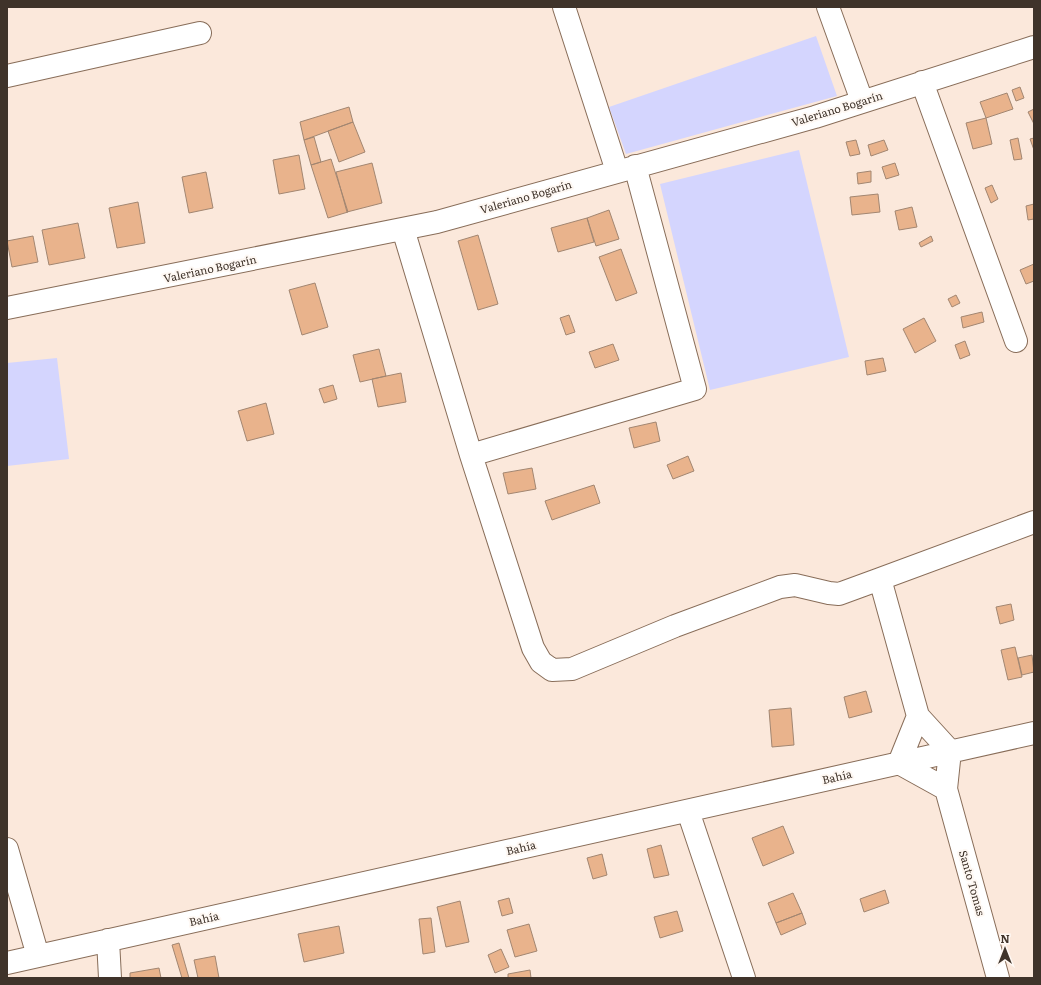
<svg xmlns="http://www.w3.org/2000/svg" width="1041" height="985" font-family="Literata,serif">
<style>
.green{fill:#d4d5fe}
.building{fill:#e9b38c;stroke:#a28671}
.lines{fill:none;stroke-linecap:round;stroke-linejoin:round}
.minor-casing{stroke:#886d59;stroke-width:24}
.minor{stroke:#fff;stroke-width:22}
.labels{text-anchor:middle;stroke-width:4;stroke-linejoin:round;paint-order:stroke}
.street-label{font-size:11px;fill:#3f332a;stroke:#fef8f3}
</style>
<rect width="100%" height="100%" fill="#fbe8db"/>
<path class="green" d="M816,36L837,96L626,154L609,107Z
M799,150L849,357L710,390L660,184Z
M57,358L69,459L7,466V363Z"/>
<path class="building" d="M1020,87L1024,98L1016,101L1012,90Z
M1007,93L1013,109L986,118L980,102Z
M349,107L353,122L304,140L300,122Z
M1034,109V124L1028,112Z
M986,118L992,144L973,149L966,123Z
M353,122L365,152L339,162L328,131Z
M314,137L321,162L311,165L304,140Z
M1018,138L1022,159L1014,160L1010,140Z
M1034,138V150L1030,139Z
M856,140L860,154L850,156L846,142Z
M884,140L888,150L871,156L868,145Z
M299,155L305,189L279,194L273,160Z
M331,159L348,212L328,218L311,165Z
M372,163L382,203L347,212L336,172Z
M895,163L899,175L886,179L882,167Z
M871,171V182L858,184L857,173Z
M206,172L213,208L189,213L182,177Z
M992,185L998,199L991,203L985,188Z
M878,194L880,212L852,215L850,197Z
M138,202L145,243L117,248L109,208Z
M1034,204V219L1028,220L1026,206Z
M912,207L917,227L899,230L895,211Z
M609,210L619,239L596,246L587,218Z
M587,218L594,242L558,252L551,228Z
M78,223L85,258L49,265L42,230Z
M478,235L498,304L478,310L458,241Z
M33,236L38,262L12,267L7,241Z
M931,236L933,241L921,247L919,243Z
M621,249L637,293L616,301L599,257Z
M1034,264V281L1026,284L1020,270Z
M315,283L328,327L302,335L289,290Z
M956,295L960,303L952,307L948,299Z
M982,312L984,322L963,328L961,317Z
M569,315L575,332L566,335L560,318Z
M924,318L936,341L915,353L903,329Z
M965,341L970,355L960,359L955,345Z
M613,344L619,360L595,368L589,352Z
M379,349L386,376L360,382L353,355Z
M883,358L886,371L867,375L865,361Z
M401,373L406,402L378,407L372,379Z
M333,385L337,399L324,403L319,389Z
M266,403L274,434L247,441L238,411Z
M656,422L660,441L634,448L629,428Z
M688,456L694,471L673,479L667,465Z
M532,468L536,489L508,494L503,473Z
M594,485L600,503L552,520L545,501Z
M1011,604L1014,620L1000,624L996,607Z
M1015,647L1022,677L1008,680L1001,650Z
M1032,655L1034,672L1022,675L1018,658Z
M866,691L872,712L849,718L844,697Z
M791,708L794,745L772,747L769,710Z
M783,826L794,853L763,866L752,838Z
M661,845L669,875L654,878L647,849Z
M602,854L607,875L593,879L587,858Z
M885,890L889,903L864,912L860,899Z
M793,893L802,913L776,923L768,903Z
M509,898L513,913L502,916L498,901Z
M460,901L469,942L446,947L437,907Z
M677,911L683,931L660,938L654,917Z
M802,913L806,924L781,935L776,923Z
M431,918L435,952L423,954L419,919Z
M529,924L537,951L515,957L507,930Z
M339,926L344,953L304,962L298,934Z
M179,943L189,978H182L172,945Z
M501,949L509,967L495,973L488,955Z
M215,956L219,978H198L194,960Z
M159,968L161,978H130V973Z
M530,970L531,978H508V974Z"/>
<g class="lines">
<defs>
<path id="minor" d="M564,7L617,171
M828,7L862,101
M7,76L200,33
M922,82L1016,341
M403,229L471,455L533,648L541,662L552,670L572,669L675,626L780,587L795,585L829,593L839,594L880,579
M7,308L437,222L815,117L1034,47
M471,455L695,389L635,166
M918,716L899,763L946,789
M688,811L744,978
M7,849L38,956
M108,940L110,978
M7,963L1034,733
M998,978L946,789L950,751L918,716L880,579L1034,522"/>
</defs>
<use href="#minor" class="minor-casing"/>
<use href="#minor" class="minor"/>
</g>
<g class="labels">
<g class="street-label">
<text transform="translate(837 109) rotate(-17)" y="4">Valeriano Bogarín</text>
<text transform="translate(526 197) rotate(-16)" y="4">Valeriano Bogarín</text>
<text transform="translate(210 269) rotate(-12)" y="4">Valeriano Bogarín</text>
<text transform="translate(837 777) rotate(-13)" y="4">Bahía</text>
<text transform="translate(521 848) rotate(-13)" y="4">Bahía</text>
<text transform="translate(972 883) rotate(74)" y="4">Santo Tomas</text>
<text transform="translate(204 919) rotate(-13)" y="4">Bahía</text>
</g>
</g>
<rect width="1041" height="985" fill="none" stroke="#3f332a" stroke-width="16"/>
<g transform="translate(1005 949)" stroke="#fef8f3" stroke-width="3" paint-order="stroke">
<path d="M0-3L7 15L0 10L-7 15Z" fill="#3f332a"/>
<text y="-6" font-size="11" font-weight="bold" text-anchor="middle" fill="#3f332a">N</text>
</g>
</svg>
